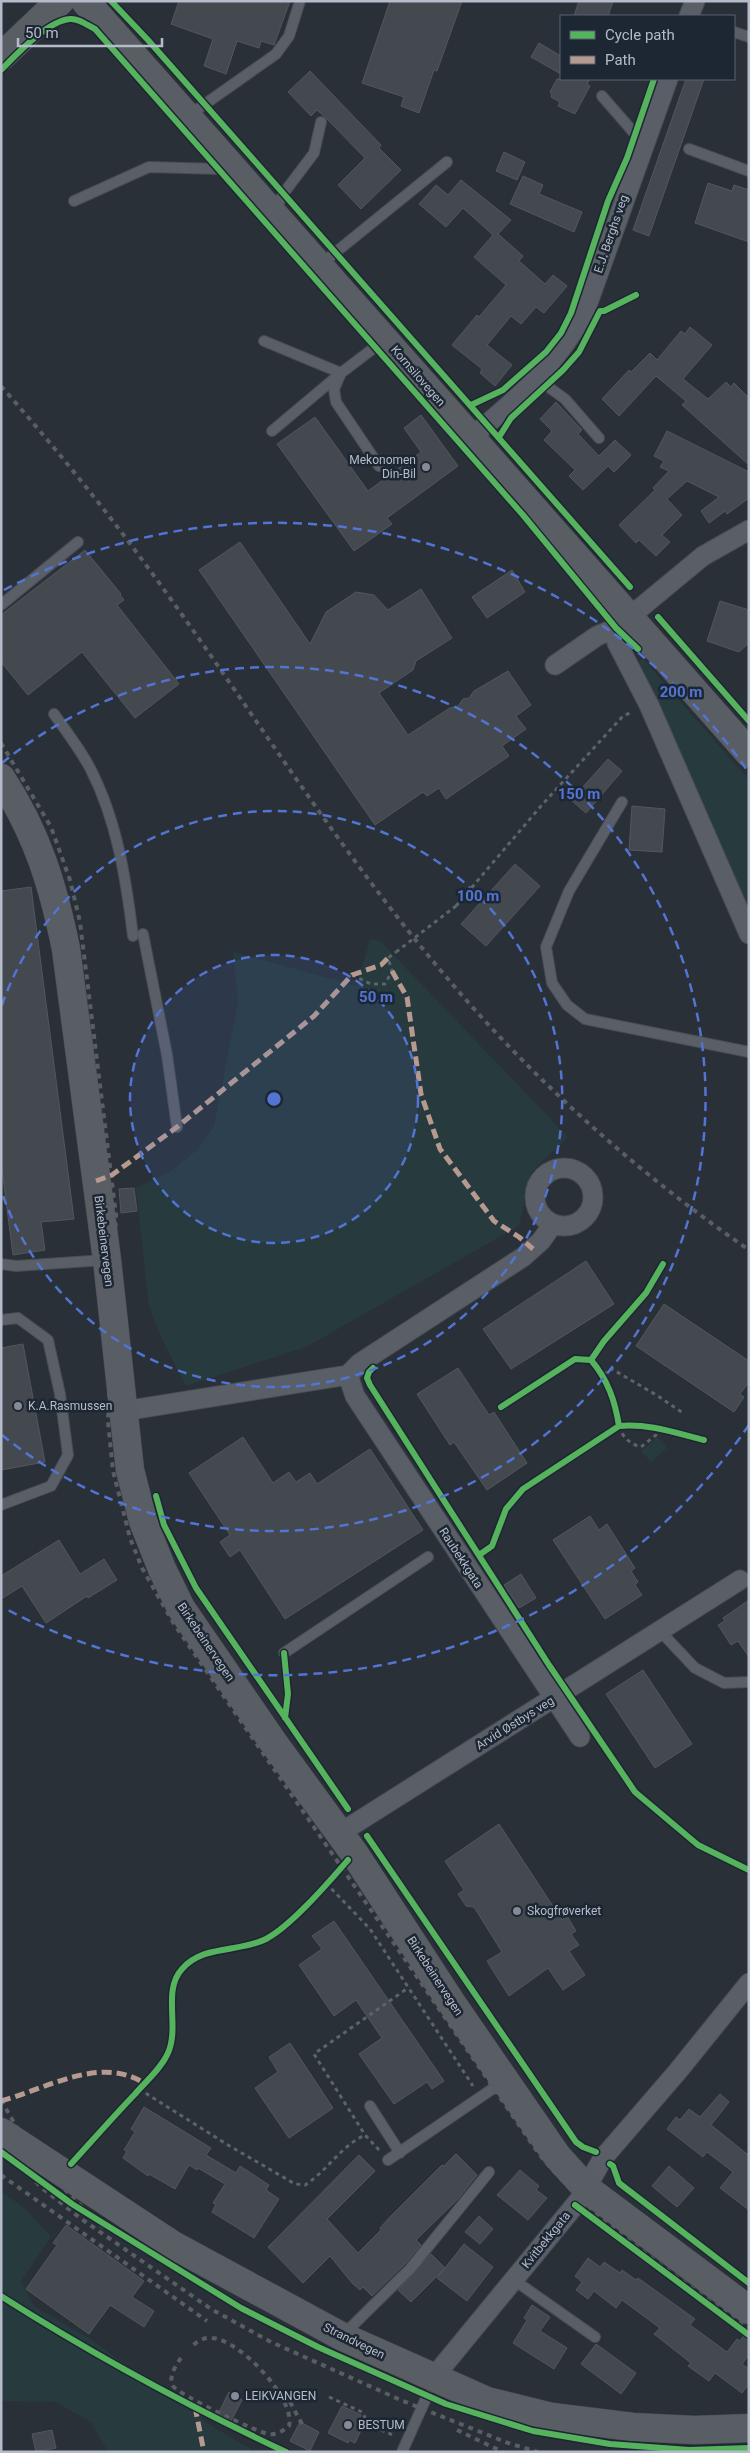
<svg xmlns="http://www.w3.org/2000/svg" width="750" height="2453" font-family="Roboto,sans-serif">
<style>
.green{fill:#273a3e}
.building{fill:#444950;stroke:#52575f}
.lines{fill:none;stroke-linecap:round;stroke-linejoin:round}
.lane-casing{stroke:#484c53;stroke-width:12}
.street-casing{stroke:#484c53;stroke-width:21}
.secondary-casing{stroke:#484c53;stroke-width:29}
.path{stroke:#5d636a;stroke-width:3;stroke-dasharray:4 4;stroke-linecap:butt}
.lane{stroke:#5a5e66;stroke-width:10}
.street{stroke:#5a5e66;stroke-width:19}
.secondary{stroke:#595d64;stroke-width:28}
.rail{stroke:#595d64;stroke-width:4;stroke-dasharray:5 5;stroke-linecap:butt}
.path-bridge{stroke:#5d636a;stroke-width:3;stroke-dasharray:4 4;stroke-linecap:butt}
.quiet{stroke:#b69a8f;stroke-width:5;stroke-dasharray:10 5;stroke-linecap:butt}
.cycleway-casing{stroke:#1d2633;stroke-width:9}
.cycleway{stroke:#56b35d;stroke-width:6}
.ring{fill:none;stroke:#5274d3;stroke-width:2.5;stroke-dasharray:9 6}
.poi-dot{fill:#848b96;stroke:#1d2633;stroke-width:2}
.labels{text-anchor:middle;stroke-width:5;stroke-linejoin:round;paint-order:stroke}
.street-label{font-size:12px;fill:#b4bcc9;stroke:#1d2633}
.poi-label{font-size:12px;fill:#b4bcc9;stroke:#1d2633;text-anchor:start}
.centre{fill:#5274d3;stroke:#1d2633;stroke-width:2.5}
.ring-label{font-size:15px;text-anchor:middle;font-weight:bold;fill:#5274d3;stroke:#1d2633;stroke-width:5;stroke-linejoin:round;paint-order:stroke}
</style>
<rect width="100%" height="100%" fill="#2a3038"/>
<path class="green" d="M642,658L749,780V908L638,663Z
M370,939L380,941L568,1137L531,1172L519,1226L306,1347L186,1386L161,1337L149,1306L136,1188L170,1172L197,1150L214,1126L238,1002L233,952L357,986Z
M657,1437L667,1448L651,1462L641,1451Z
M1,2191L23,2207L51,2236L21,2281L34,2306L90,2339L213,2427L251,2449L248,2452H108L91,2422L55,2402L1,2401Z"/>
<path class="building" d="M179,1H290L274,45L261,41L259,48L237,41L226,74L204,66L213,39L171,24Z
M390,1H462L437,71L434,70L419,113L401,106L404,97L362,83Z
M579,1H613L608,16H574Z
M539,43L561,56V74L531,57Z
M310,71L381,145L379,148L401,170L361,209L338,185L365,158L325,117L317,110L311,116L288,92Z
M557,79H590L587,84L590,86L575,114L558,106L560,102L551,97L552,94L550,92Z
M686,79H704L649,236L633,230Z
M504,152L525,162L517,180L496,171Z
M523,176L543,185L539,194L582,212L574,232L510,204Z
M461,180L511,220L498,234L523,256L519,261L545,284L553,275L567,286L544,313L536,307L521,324L511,316L487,345L512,365L495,386L480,373L482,369L452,345L477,315L479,317L506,285L474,257L493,235L463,208L446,227L419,204L436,185L448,195Z
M708,183L732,191L734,185L749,190V242L695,223Z
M690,327L712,345L683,379L708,399L726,382L731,387L734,383L749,398V465L682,405L686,401L656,376L619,416L602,399L629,370L631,372L650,353L657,360L681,331L685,334Z
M556,402L582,430L578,434L599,456L615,440L631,455L614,472L608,466L583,490L569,476L575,470L544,440L552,431L540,419Z
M421,415L458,466L387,518L392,524L354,551L277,444L315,417L368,491L421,452L404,428Z
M667,431L749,472V498L727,514L725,511L709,523L701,511L719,497L687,481L667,499L682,515L662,535L670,542L656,556L639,540L636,543L619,525L655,490L653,488L669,471L660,467L664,461L654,456Z
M240,542L310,644L326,612L356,592L374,595L388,610L421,589L452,638L416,661L413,670L379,693L408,735L450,708L458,706L463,699L469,698L474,691L508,671L531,705L516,716L526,729L502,746L509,756L446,799L439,788L427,796L423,792L375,825L199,570Z
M85,550L121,594L120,595L124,600L117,605L179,684L135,718L82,652L28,695L1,662V615Z
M512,570L525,592L487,618L472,597Z
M720,601L749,610V643L739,652L707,641Z
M608,759L622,771L586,813L571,800Z
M632,806L665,809L662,852L629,850Z
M515,864L540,886L486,946L461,924Z
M31,887L74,1219L41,1222L45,1250L13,1255L1,1162V891Z
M134,1188L137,1211L121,1213L119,1189Z
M586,1261L614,1304L511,1369L483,1329Z
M664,1304L749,1361V1382L740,1394L744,1397L734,1412L636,1346Z
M23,1344L45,1462L1,1470V1348Z
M458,1368L489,1415L494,1412L527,1463L487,1490L454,1442L450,1445L417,1394Z
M243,1437L273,1483L289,1472L296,1482L310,1473L317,1484L370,1449L423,1530L285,1619L240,1550L230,1557L220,1542L230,1535L189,1473Z
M590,1516L599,1530L607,1524L635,1568L631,1571L638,1582L635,1585L642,1595L605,1619L553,1540Z
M59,1540L80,1574L104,1559L117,1580L88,1598L87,1596L46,1623L22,1586L1,1599V1576Z
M521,1574L536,1598L519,1608L504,1585Z
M749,1600V1657L738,1641L731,1645L718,1625L725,1621L723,1618Z
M643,1670L692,1744L655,1768L606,1694Z
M499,1824L562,1920L567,1916L576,1931L571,1934L579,1945L569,1951L585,1975L563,1990L548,1968L509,1996L487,1961L502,1952L474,1907L466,1906L458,1894L464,1890L445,1861Z
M334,1921L444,2081L432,2089L427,2082L394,2104L359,2054L382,2038L356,2000L334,2016L299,1965L322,1949L312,1936Z
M290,2043L333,2108L289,2138L255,2088L278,2072L269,2057Z
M720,2094L729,2102L711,2125L747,2154L749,2152V2210L720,2188L733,2172L707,2152L703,2157L667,2129L676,2117L680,2120L689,2109L700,2117Z
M144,2107L211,2148L206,2155L236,2173L240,2166L269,2185L266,2190L279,2199L254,2238L212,2212L216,2204L213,2203L225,2184L198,2168L197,2170L189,2165L175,2189L149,2174L148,2176L123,2158L127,2151L124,2150L135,2132L131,2129Z
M456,2154L477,2175L458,2199L416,2240L421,2245L405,2264L372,2296L363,2287L360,2290L352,2283L330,2256L303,2283L268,2247L359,2155L375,2171L327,2219L358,2253L381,2230L380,2228L389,2218L442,2165L444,2166Z
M669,2166L694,2188L677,2207L652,2186Z
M520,2170L539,2186L536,2190L547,2198L528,2220L497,2195Z
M479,2216L493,2229L480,2244L465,2232Z
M66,2225L144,2281L132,2297L154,2311L144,2327L110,2305L89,2334L26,2289L57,2245L53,2243Z
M464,2244L493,2267L467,2301L437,2278Z
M431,2254L445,2268L411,2302L398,2290Z
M588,2258L600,2267L604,2262L620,2273L622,2270L636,2280L638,2278L695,2319L690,2325L727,2352L737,2339L740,2341L749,2329V2355L742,2364L749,2369V2384L742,2393L715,2373L709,2381L688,2366L691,2363L654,2334L660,2328L622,2300L616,2308L594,2291L588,2299L576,2290L582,2282L575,2276Z
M532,2305L550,2317L540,2331L567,2348L554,2369L513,2343L527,2320L524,2318Z
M596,2344L636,2373L621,2394L581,2364Z
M229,2392L242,2400L231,2421L218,2414Z
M342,2406L361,2415L359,2420L365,2422L355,2443L349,2440L348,2443L328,2433Z
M300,2422L319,2432L310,2451L290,2441Z
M52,2430L56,2448L36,2452L32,2434Z"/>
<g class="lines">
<defs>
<path id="lane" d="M734,32L749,37
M602,96L635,134L645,142
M188,116L276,54L289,36L300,1
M689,149L749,171
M74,201L149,167L219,169L227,165
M275,211L283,194L314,153L321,122
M320,265L447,162
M264,341L341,373L272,431
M536,378L565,399L599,438
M379,466L336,402L334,389L341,373L383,341
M1,605L78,542
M54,714C66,731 80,749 90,768C117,820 126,879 133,936
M622,802L569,891L546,947L552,983L567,1005L585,1019L749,1052
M143,934L167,1055L177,1127
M1,1264L16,1266L105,1260
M1,1320L18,1318L48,1340L60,1394L68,1455L51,1486L1,1505
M660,1631L695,1668L724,1683L749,1682
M284,1653L428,1557
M370,2106L400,2153
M388,2160L504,2081
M514,2280L595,2337
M343,2335L410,2269L489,2172
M402,2452L427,2396"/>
<path id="street" d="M689,16L695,1
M471,437C515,402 559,362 585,311L668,79
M749,530L703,556L616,628L617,643L649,705L749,934
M555,665L597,636L616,628
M535 1197a29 29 0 1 1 58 0a29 29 0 1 1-58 0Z
M348,1375L355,1396L580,1737
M124,1411L348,1375L360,1363L523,1257L541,1241L553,1224
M340,1833L740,1580
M433,2378L580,2199L603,2158L678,2071L749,1983"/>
<path id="secondary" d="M85,1C308,250 527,503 749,753
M1,57L60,1
M1,778C37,833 53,885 66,949L107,1260L130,1470L143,1521L162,1569L181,1608L273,1742L354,1853L451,2002L557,2156L586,2188L749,2310
M1,2132L173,2245L341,2336L487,2401L552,2417L633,2427L695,2430L749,2428"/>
</defs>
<use href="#lane" class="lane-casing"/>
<use href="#street" class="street-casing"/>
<use href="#secondary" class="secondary-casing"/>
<path class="path" d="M456,906L541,806L623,716L632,712
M352,975L371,984H385L392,971L388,958L396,952
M603,1374L612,1369L658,1396L683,1413
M619,1426C622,1437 630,1444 641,1447L656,1435L659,1429
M326,1883L370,1929L473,2086
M139,2089L228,2145L295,2184L305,2185C327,2171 341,2146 365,2135
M379,2150L365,2135L314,2054L408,1988
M329,2397L362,2412L369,2425L395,2436"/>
<use href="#lane" class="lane"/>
<use href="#street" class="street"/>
<use href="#secondary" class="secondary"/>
<path class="rail" d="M1,386C51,443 98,500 143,561C244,697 332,842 442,972C531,1078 635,1171 749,1250
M1,743L51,827L70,880L80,922L116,1215L108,1422L113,1471L130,1538L142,1568L174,1624L539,2154C597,2225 676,2275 749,2330
M1,2100L31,2152L73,2198L104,2228
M1,2146L42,2188L80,2218L211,2309L271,2342L403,2401L508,2443L538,2452
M1,2175L207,2321
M181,2358C176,2365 168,2377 173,2386C179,2395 258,2433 269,2434C277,2435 283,2431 289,2426C296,2399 239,2339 212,2338C204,2337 198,2341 192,2346
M290,2402L302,2424
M457,2430L503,2452"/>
<path class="path-bridge" d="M396,952L456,906"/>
<path class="quiet" d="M392,971L407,997L421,1094L440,1149L494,1221L519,1237L533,1249
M96,1181L112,1175L177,1127L314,1016L352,975L381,965L388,958
M1,2101C46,2089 100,2055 144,2083
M195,2407L204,2452"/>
<defs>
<path id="cycleway" d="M111,1L148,40L630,587
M1,70C16,55 47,21 70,19C78,18 87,25 95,29L523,515L616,628L638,649
M471,405L503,390L546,352L561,333L571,313L608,201L627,158L654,79
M499,437L511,418L563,370L579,352L600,311H604L636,295
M658,617L749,721
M591,1360L604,1341L646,1293L663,1264
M373,1368L369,1372L367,1378L370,1385L549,1665L635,1792L698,1845L749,1870
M619,1426C647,1423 676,1433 704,1440
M156,1496L164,1525L196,1588L348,1809
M479,1555L492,1546L506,1509L523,1489L619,1426C615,1401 608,1380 591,1360L575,1359L501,1407
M284,1653L288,1694L285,1718
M367,1836L576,2142L583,2147L596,2152
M1,2152L72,2204L241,2308L318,2347L446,2404L533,2431L610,2444L689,2450L749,2448
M71,2164C92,2141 113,2117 135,2094C146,2081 161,2069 168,2053C180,2026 162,1991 182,1969C204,1944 239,1953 266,1939C291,1926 328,1883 348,1860
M610,2164L613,2166L619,2183L749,2283
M575,2205L749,2335
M1,2296C92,2354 188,2406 286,2452"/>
</defs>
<use href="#cycleway" class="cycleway-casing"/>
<use href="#cycleway" class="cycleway"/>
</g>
<circle cx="274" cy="1099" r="144" fill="#5274d3" fill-opacity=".12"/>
<g class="ring">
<circle cx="274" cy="1099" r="144"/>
<path d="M2 1005A288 288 0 1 1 2 1193"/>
<path d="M2 763A432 432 0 1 1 2 1435"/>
<path d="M749 1425A576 576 0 0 1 4 1608M4 590A576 576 0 0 1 749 773"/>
</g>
<g class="poi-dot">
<circle cx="426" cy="467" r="5"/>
<circle cx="18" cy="1406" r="5"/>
<circle cx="517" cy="1911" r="5"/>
<circle cx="235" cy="2396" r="5"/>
<circle cx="348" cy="2425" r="5"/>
</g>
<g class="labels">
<g class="street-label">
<text transform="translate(611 234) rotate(-71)" y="4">E.J. Berghs veg</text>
<text transform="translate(418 376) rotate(49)" y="4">Kornsilovegen</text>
<text transform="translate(104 1241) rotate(83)" y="4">Birkebeinervegen</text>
<text transform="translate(461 1558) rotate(57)" y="4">Raubekkgata</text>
<text transform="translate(206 1642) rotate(56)" y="4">Birkebeinervegen</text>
<text transform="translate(515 1723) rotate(-32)" y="4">Arvid Østbys veg</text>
<text transform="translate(435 1976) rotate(57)" y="4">Birkebeinervegen</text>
<text transform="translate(546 2240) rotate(-51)" y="4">Kvitbekkgata</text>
<text transform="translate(354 2341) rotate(26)" y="4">Strandvegen</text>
</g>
<g class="poi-label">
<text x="416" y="464" text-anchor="end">Mekonomen<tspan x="416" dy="14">Din-Bil</tspan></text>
<text x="28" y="1410">K.A.Rasmussen</text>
<text x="527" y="1915">Skogfrøverket</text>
<text x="245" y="2400">LEIKVANGEN</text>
<text x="358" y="2429">BESTUM</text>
</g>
</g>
<circle cx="274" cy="1099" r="8" class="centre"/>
<g class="ring-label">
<text x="681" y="697">200 m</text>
<text x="579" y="799">150 m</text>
<text x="478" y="901">100 m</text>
<text x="376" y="1002">50 m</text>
</g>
<rect width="750" height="2453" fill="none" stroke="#b4bcc9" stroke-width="5"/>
<rect x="560" y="15" width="175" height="65" fill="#1d2633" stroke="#59626f"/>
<rect x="570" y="31" width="25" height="8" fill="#56b35d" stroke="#59626f"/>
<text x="605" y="40" font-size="15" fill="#b4bcc9">Cycle path</text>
<rect x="570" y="56" width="25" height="8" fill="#b69a8f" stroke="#59626f"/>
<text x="605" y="65" font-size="15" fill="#b4bcc9">Path</text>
<path d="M18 38v8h144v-8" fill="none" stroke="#b4bcc9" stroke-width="2.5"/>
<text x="25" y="38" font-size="15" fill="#b4bcc9" stroke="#1d2633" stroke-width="4" paint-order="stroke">50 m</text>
</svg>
